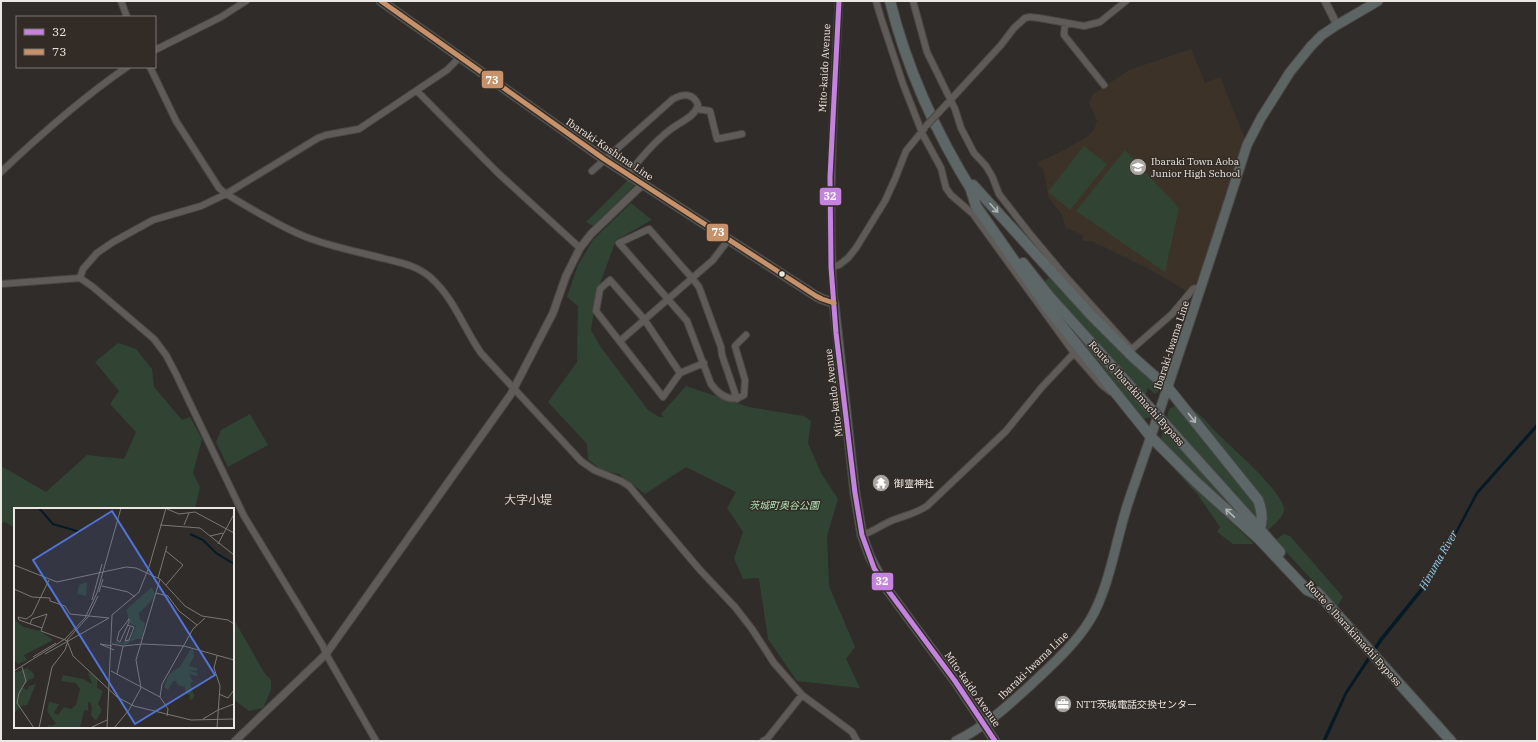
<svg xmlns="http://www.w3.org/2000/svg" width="1538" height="742" font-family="'IBM Plex Serif','Noto Sans JP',serif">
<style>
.built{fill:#3c3228}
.green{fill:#314433}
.water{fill:#041b26}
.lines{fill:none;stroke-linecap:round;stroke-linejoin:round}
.minor-casing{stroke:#4a4745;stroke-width:8}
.tertiary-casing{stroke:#4a4745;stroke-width:9}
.primary-casing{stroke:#4a4745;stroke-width:11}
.trunk-casing{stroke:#4a4745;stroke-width:12}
.minor{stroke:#5e5b59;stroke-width:6}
.tertiary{stroke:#5e5b59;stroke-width:7}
.primary{stroke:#5d6464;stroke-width:9}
.trunk{stroke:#5d6768;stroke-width:10}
.minor-bridge-casing{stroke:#4a4745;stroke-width:8;stroke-linecap:butt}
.trunk-bridge-casing{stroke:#4a4745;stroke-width:12;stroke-linecap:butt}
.minor-bridge{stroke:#5e5b59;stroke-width:6}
.trunk-bridge{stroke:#5d6768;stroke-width:10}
.bus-1-casing{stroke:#332c26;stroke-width:8}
.bus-2-casing{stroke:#332c26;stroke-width:8}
.bus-1{stroke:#c483df;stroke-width:5}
.bus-2{stroke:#c7916a;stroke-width:5}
.oneway{stroke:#b2b4b2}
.bus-dot{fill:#ebe7e3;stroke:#332c26;stroke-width:1.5}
.labels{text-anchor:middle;stroke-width:3;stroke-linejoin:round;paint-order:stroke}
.street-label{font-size:10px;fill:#ebe7e3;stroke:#332c26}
.poi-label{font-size:10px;fill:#ebe7e3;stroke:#332c26;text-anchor:start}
.park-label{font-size:10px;font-style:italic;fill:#b0e5b6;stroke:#332c26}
.water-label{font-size:11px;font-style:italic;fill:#8ed3f5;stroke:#332c26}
.quarter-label{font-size:12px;fill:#ded5cd;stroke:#332c26}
.inset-river{fill:none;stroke:#041b26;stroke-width:2}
.inset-road{fill:none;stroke:#7b7773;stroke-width:1}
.view{fill:#5074db;fill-opacity:0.15;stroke:#5074db;stroke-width:2}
.inset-edge{fill:none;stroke:#ebe7e3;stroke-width:2}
.line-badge{stroke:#332c26;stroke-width:1.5}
.badge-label{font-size:11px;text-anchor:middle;font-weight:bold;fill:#fff}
</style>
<rect width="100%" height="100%" fill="#302c29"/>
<path class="built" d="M1191,49L1205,83L1220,77L1245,139L1198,280L1190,289L1185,290L1149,269L1092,241H1083V235L1066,228L1062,215L1048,197L1044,171L1037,163L1064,150L1087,137L1095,128L1096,123L1098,122L1089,103L1092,95L1129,70Z"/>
<path class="green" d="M1084,146L1107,164L1070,210L1048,192Z
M1125,150L1179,208L1165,272L1076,211Z
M628,180L636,184L593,226L586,222Z
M631,203L652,220L616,240L598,289L591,330L600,346L648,410L659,417H664L661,414L686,386L749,407L804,416L811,421L808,443L821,473L838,499L827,536L829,586L855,647L846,659L860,688L797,681L768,639L759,578L743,579L734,558L743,532L727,508L736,492L686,467L645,494L619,474L601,470L588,459L587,444L548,402L577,362L578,306L567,297L578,265L593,240Z
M1051,276L1156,383L1159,390L1155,394L1148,388L1145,396L1044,282Z
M1036,287L1150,414L1149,418L1141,419Z
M118,343L136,349L152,369L154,387L182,420L190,417L202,439L193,473L200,487L195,509H15V528L5,522L1,523V466L46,492L87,455L124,459L136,432L110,404L119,391L95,362Z
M1177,405L1257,504L1258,523L1166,421L1169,409Z
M1188,406C1201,414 1209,425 1219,435C1233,449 1281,490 1284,508C1285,517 1273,525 1268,530L1266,527V514Z
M250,414L268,445L228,467L216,442L221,430Z
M1163,429L1251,526L1160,443Z
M1174,469H1176L1254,544H1233L1217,532L1220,527L1198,495Z
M1284,534L1290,536L1343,597L1337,607L1275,540Z
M233,618L265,674L271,680V690L263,708L249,711L233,699Z"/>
<path class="water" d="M1537,423V428L1478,494L1455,537L1426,587L1383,640L1347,694L1326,741H1322L1345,692L1380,638L1423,585L1453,536L1476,492Z"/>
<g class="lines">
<defs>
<path id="minor" d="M121,1L127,17
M876,1L881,18L903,84L923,135L941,168L946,188L951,195L973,214L1074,353L1102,385L1111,392
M913,1L927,52L955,109L961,128L974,153L986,166L992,176L999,194L1030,234L1066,277L1131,349
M1065,23L1064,35L1104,85
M155,50L221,17L246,1
M150,67L176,121L219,188L226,194C252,209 278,226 306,237C332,247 359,252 386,259C402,263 417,266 430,277C454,298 463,327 481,353L581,461L594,470L621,481L629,486L700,570L735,607L752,629L774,663L802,695L852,732L857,741
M417,91L498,173L580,248
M944,107L1001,45L1014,28L1025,18L1030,17L1039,18L1084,26L1100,22L1126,1
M697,109L710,111L717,139L742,134
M592,171L673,99C682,94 693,92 698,105C695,117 680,122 671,129C654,142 641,158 628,174
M1,172C41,134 82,98 127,67
M831,267L839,265L848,258L856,248L885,201L895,179L906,151L924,129
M80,278L83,269L97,253L113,242L153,220L201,206L226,194L318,138L326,135L359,129L447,70L460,57
M1,284L80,278L93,287L154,339L166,355L176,374L244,516L323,646L326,654L376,741
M620,341L713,260L729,239
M1132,349L1172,314L1193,289L1201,287
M680,373L644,319L610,280L600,289L596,311L663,397L680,373L704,363
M737,399L722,355L721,347L699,287L692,278L649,229L619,243L687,321L711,384C720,396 731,403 744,395L745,380L735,346L746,335
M862,535C873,532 881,525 891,521C903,516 915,514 927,506L1006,431L1042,387L1074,353
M763,741L767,739L802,695"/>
<path id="tertiary" d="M1325,1L1337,25
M834,303C827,202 834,102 839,1
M235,741L326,654L511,394L553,313L566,276L580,248L591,234L643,184"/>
<path id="primary" d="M381,1L604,159L816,296L822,299L834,303L855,493L862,535L870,557L887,589L955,681L995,741
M956,741C987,726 1012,702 1037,679C1056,661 1076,643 1090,620C1110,587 1116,538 1129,500C1170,382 1209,264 1247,145L1261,118L1290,72L1311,46L1322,35L1337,25L1378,1"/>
<path id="trunk" d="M890,1C907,69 937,135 974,194
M973,185L1090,314L1134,358L1168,388L1258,500C1262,510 1263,519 1260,529
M971,190L976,206L1046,306L1151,437L1196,482L1259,539L1307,590L1321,596
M1023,263L1049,296L1150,408
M1165,424L1280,552
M1317,592L1451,741"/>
</defs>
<use href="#minor" class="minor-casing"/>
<use href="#tertiary" class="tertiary-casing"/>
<use href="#primary" class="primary-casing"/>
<use href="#trunk" class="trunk-casing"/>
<use href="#minor" class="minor"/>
<use href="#tertiary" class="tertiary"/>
<use href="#primary" class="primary"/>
<use href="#trunk" class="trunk"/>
<defs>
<path id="minor-bridge" d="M926,126L944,107"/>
<path id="trunk-bridge" d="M1150,408L1165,424"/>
</defs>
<use href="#minor-bridge" class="minor-bridge-casing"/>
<use href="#trunk-bridge" class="trunk-bridge-casing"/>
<use href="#minor-bridge" class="minor-bridge"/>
<use href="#trunk-bridge" class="trunk-bridge"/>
<defs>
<path id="bus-1" d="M839,1L830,177L831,267L836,333L855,493L862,535L874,568L887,589L955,681L995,741"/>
<path id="bus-2" d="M381,1L604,159L816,296L822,299L834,303"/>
</defs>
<use href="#bus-1" class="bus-1-casing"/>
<use href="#bus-2" class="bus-2-casing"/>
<use href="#bus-1" class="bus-1"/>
<use href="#bus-2" class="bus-2"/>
</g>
<defs><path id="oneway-shaft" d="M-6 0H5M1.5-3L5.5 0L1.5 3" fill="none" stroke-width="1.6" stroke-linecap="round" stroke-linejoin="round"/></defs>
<g class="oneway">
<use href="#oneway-shaft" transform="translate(994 208) rotate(48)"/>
<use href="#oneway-shaft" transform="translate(1192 418) rotate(52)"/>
<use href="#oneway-shaft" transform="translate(1230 513) rotate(-137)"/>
</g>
<defs>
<symbol id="school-disc" viewBox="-11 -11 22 22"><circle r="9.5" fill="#aaa6a2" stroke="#332c26"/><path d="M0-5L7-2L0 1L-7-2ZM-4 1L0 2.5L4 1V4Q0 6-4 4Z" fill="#fff"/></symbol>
<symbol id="temple-disc" viewBox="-11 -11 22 22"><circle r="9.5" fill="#aaa6a2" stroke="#332c26"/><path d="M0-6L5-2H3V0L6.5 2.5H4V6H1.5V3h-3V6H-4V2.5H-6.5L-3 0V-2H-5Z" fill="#fff"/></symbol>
<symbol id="office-disc" viewBox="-11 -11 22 22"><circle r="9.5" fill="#aaa6a2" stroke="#332c26"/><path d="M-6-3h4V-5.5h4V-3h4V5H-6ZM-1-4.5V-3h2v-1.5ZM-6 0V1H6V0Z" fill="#fff"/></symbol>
</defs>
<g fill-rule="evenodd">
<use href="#school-disc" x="1128" y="157" width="20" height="20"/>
<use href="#temple-disc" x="871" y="473" width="20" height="20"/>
<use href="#office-disc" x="1053" y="694" width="20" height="20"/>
</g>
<circle class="bus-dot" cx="782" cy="274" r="3.5"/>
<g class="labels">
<g class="street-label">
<text transform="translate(824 68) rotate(-87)" y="4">Mito-kaido Avenue</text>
<text transform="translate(610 149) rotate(34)" y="4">Ibaraki-Kashima Line</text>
<text transform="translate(1171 345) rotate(-72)" y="4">Ibaraki-Iwama Line</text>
<text transform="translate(833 393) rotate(-97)" y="4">Mito-kaido Avenue</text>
<text transform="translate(1137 393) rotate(48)" y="4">Route 6 Ibarakimachi Bypass</text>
<text transform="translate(1354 633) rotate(48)" y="4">Route 6 Ibarakimachi Bypass</text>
<text transform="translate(1033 665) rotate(-44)" y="4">Ibaraki-Iwama Line</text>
<text transform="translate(973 689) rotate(55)" y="4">Mito-kaido Avenue</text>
</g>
<g class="poi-label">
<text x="1151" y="165">Ibaraki Town Aoba<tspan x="1151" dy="12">Junior High School</tspan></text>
<text x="894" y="487">御霊神社</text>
<text x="1076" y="708">NTT茨城電話交換センター</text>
</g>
<g class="park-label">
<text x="784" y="509">茨城町奥谷公園</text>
</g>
<g class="water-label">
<text transform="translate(1438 560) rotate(-60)" y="4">Hinuma River</text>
</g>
<g class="quarter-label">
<text x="528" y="504">大字小堤</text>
</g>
</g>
<g transform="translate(14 508)">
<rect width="220" height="220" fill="#302c29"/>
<path d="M73,74L72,88L63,86L65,77ZM138,79L141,86L138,92L125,105L126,112L131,115L128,131H122L111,137L101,135L102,132L106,135L117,131L122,118L117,117L112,102ZM1,112L9,119L26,123L39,132L10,147L13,152L4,156L0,152ZM179,141L180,148L175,158L183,160V163L174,162L183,165V168L175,166L179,174L176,175L180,188L178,192L175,191L176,187L171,185V179L164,177L162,173H159L154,182L150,179L155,166L166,159L176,142ZM13,160L20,166V170L15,172L8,179L13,182L15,178L22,176L13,197H9L0,205V165ZM74,164L83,170V180L89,183L84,196L88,202L83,211L81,212L77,207L78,201L77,195L74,194V202H70L66,220H33L35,217L38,218L42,216L33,203L35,194L45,196L40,205L44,207L50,199L57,201L62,197L66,181L62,175L47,173L49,167L69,171L78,176Z" fill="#314433"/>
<path class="inset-river" d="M25,0L39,16L66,24M176,26L189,32L202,45L220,56"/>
<path class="inset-road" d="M153,1L165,6L181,4L220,25M146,17L186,20L220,47M170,17L175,5M196,28L209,25M204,36L220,6M152,43L169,57L152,77M0,57L43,74L112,59L122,60L146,71L171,98L188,108L214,112L220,116M144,70L153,38M83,74L88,56M88,78L114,84L121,89M0,81L18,89L36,90V93L51,98L56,106L95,110M85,84L89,71M142,85L154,88L165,103L183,117M78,92L83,74M4,109L12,111L18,107L35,72M4,109L5,112L28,120M114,111H115V114L106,134L103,132L105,124L115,111M16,116L18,111L33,106L27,123L54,133L51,142L38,159L25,220M113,117L120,119L115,132L111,133L116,119M53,132L74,109L84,88M54,135L59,148L103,189L120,198L177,212L220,211M98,136L109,138L129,136L170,138L220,152M98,138L86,136L100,142M31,146L95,110M19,149L42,135M8,159L12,173L5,185L3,195L20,220M0,163L51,131L71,110L83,85L107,0M97,163L146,189M103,166L109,138M205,186L214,190L220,182M153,208L154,201L146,189L148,176L179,121L191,110M189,211L204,202L220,196M78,219L93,212M93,220L98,107L125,84L135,59L152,0M100,220L115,202L127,180L122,152L146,71M203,220L206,178L200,160L203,148"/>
<path class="view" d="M98,3L201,167L121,216L19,52Z"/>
<rect width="220" height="220" class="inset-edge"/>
</g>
<g class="line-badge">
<rect x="481" y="70" width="23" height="19" rx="4" fill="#c7916a"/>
<rect x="819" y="187" width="23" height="19" rx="4" fill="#c483df"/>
<rect x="706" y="223" width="23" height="19" rx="4" fill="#c7916a"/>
<rect x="871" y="572" width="23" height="19" rx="4" fill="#c483df"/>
</g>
<g class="badge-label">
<text x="492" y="84">73</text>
<text x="830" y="200">32</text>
<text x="718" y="236">73</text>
<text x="882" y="585">32</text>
</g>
<rect width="1538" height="742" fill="none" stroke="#ebe7e3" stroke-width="4"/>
<rect x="16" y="16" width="140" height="52" fill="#332c26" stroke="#7d7772"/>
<rect x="24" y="29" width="20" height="6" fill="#c483df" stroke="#7d7772"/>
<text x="52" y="36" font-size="12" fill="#ebe7e3">32</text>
<rect x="24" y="49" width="20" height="6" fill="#c7916a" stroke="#7d7772"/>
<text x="52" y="56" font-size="12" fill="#ebe7e3">73</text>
</svg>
